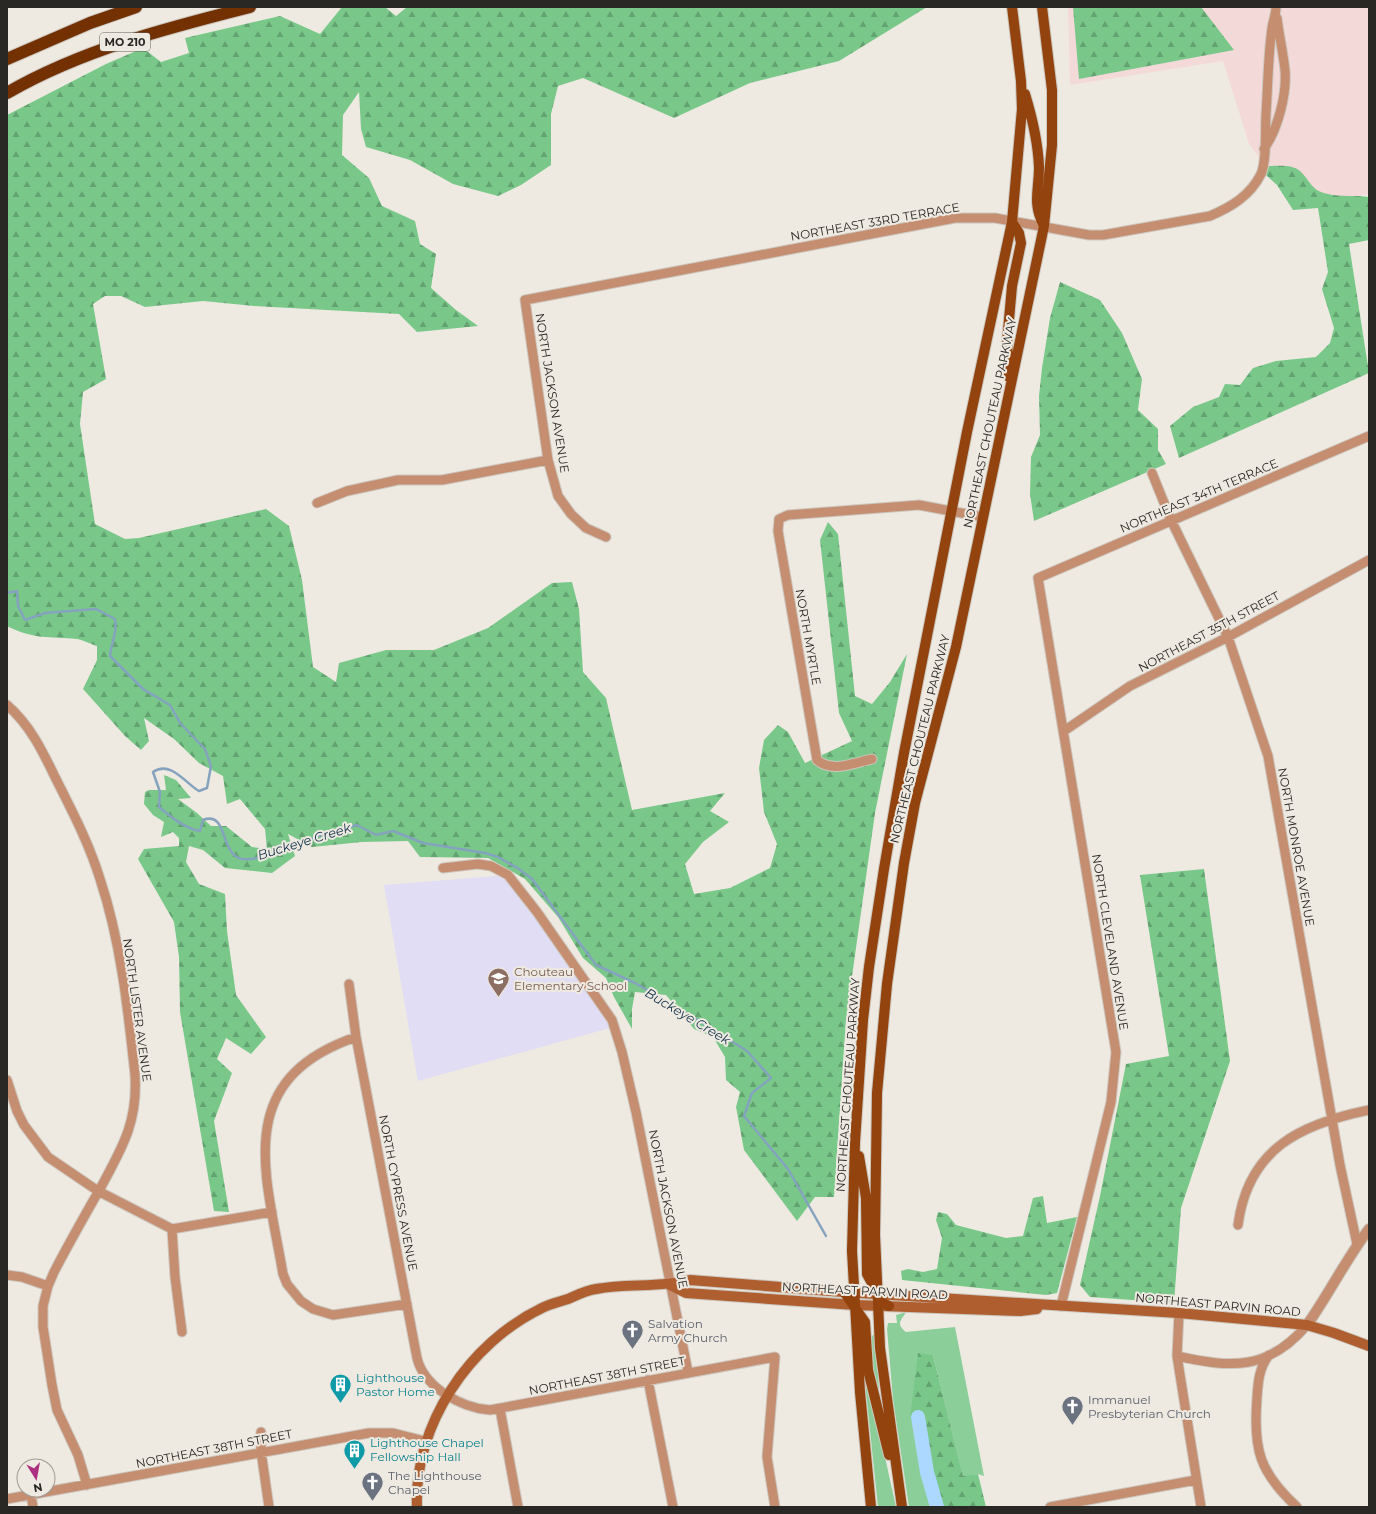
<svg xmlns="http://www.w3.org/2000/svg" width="1376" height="1514" font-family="Montserrat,sans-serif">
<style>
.commercial{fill:#f4d9d9}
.education{fill:#e0ddf4}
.green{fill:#8cce99}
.forest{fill:url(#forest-firs)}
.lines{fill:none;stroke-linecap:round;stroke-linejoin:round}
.stream{stroke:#85a3be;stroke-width:2.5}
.river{stroke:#acd8ff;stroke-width:14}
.minor-casing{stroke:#ccc7bf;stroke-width:11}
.tertiary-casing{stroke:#ccc7bf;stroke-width:12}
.secondary-casing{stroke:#ccc7bf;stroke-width:12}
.primary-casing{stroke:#ccc7bf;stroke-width:12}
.motorway-casing{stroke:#ccc7bf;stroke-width:14}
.minor{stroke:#c68e70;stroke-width:9}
.tertiary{stroke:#c68e70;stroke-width:10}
.secondary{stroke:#af5e2f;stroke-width:10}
.primary{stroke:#92430e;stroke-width:10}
.motorway{stroke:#733000;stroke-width:12}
.labels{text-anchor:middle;stroke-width:4;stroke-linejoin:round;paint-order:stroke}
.shield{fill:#efeae1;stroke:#65625d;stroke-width:1}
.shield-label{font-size:11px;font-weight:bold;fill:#2a2825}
.street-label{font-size:12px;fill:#2a2825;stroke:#efeae1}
.education-label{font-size:12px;fill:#785e54;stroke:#efeae1;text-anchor:start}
.worship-label{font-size:12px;fill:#5b616d;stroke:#efeae1;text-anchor:start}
.culture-label{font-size:12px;fill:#0d838f;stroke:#efeae1;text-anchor:start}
.water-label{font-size:13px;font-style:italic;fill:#11324b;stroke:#efeae1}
</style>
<defs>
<pattern id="forest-firs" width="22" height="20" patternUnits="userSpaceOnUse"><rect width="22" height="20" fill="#79c88a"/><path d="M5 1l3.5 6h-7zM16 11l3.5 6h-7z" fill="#63a271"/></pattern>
</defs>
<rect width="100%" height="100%" fill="#efeae1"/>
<path class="commercial" d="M1068,7H1369V194L1316,204L1270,172L1249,144L1223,61L1070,85Z"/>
<path class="education" d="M508,875L578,971L610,1028L418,1081L384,885Z"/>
<path class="green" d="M906,1312C902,1320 895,1323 906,1332L955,1327L984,1476L978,1474L963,1477L933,1355L910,1418L934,1507H909L893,1399L887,1329L888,1323H897L896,1315Z
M862,1328L866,1371L896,1507H878L865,1383Z
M875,1334L879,1389L878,1390L872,1368L870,1337Z"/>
<path class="forest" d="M342,7H385L396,16L407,7H927L839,61L750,83L674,118L583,78L558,86L551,114V165L521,185L498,196L453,184L410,160L366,147L361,129L359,92L343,115L342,155L369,178L382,206L415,221L420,244L436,254L431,288L456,310L478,326L417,332L399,314L254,306L203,301L145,307L121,296H105L93,304L106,379L83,392L80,424L95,524L125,539L139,538L266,509L289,526L302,580L313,667L336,682L339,663L386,650H434L488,628L552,583L572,582L579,609L583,672L606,698L632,810L725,793L710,811L729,822L703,842L685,864L694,894L730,888L770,868L777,844L764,812L759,768L764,740L778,725L788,732L805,763L852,741L839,713L820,540L828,522L838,534L855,696L872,704L890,682L907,654L875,813L846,1019L834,1197H815L797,1221L744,1150L736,1107L740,1092L726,1080L725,1057L713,1037L694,1029L666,995L635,992L632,1009V1029L614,997L606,978L583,958L558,917L525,879L488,858L420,857L408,841L362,842L312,847L288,834L295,856L272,873L225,868L203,850L189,846L186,862L199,884L225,894L227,931L236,995L266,1037L251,1054L226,1038L217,1059L232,1073L214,1121L229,1212L214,1211L180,1012L179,957L174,922L138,859L144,849L179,846V838L173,832L161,837L164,822L153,815L144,804L145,792L149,790H166L164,775L176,780L191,798L178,799L197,813L211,826H226L252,847L267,849L265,829L240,799L227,804L223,776L199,763L174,739L144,718L149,741L141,750L125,736L83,689L97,660V646C91,644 83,640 77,639C48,636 35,640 7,626V115L106,64L143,48L161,62L189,53L185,38L280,16L320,34Z
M1073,7H1201L1234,50L1079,79Z
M1269,166C1279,166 1292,164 1300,171C1310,180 1311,191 1328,194C1341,197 1356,195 1369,197V240L1349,244L1369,373L1179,458L1170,426L1193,407L1219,397L1225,384L1240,385L1253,368L1276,361L1316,357L1330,343L1334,328L1322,289L1328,272L1318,208L1293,210L1277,185L1266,175Z
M1060,282L1100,300L1122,333L1142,379L1138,410L1158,429V450L1166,464L1034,521L1030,494L1031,457L1040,435L1039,396L1042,368L1050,318Z
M1204,869L1230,1061L1181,1208L1174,1303L1090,1297L1080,1285L1100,1196L1126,1064L1169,1056L1140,875Z
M1043,1196L1047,1223L1077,1217L1057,1293L1046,1295L902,1280L901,1271L908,1269L923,1272L937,1269L942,1238L936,1220L938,1212L947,1214L956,1225L1006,1238L1023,1236L1033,1198Z
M918,1353L933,1355L963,1476L978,1474L986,1507H934L910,1418Z"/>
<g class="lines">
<path class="stream" d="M7,593L17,591L18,606L25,620L45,613L96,609L115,619C118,632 111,643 110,656L143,689L170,705L180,723L205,749L211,766L207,788L199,791C185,783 171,760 153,772L160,792L159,807C171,817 184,828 200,831L203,820C229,810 219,856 243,859C265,861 303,841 324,834C335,830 346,828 357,825L376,835L393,831L423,843L485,853L498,857L519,869L532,879L596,965L635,983L696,1019L747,1051L771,1078L752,1093L744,1116L788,1169L826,1236"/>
<path class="river" d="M918,1417L927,1472L937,1507"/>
<defs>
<path id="minor" d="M1264,149C1278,129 1287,94 1285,70C1283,52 1279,35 1277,18
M1152,473L1171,520L1228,637L1268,756L1340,1165L1357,1244
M317,503L347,491L398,480H442L548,460
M606,537L586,528L571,514L558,496L548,460L525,300L955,218H995L1089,235H1103L1210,216C1231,207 1250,196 1261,174C1267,161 1265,130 1266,114C1268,85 1268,56 1272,28C1273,21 1276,14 1276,7
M7,705C30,725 42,750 55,777C72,811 89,843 100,879C121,942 128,1010 135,1075C138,1122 122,1148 101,1187C85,1215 69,1243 54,1272L48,1286L43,1306V1327L52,1385L57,1410L78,1455L87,1485
M1064,731L1130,686L1228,637L1369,560
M872,759C854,763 832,773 817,760L778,531L779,519L788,515L919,505L983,517
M443,868L478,864L491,866L508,875L537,912L612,1020L622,1052L636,1112L688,1372
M349,984L356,1037L417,1358C424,1387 461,1408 490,1410L775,1357L767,1457L775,1507
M356,1037C231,1080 266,1174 283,1274L287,1284L301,1301L313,1309L333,1315L407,1304
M7,1080L17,1111L24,1125L48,1157L98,1191L172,1229L272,1212
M1238,1225C1248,1149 1300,1124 1369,1110
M172,1229L175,1277L182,1332
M7,1275L22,1277L48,1286
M1061,1306L1111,1102L1116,1052L1038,578L1369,436
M1179,1313L1177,1356L1201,1507
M1269,1355C1259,1368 1258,1382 1257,1398C1253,1449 1259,1472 1297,1507
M1177,1356C1231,1368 1268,1371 1307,1325
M648,1380L673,1507
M500,1409L518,1507
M261,1432V1451L269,1507
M31,1495L33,1507
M7,1499L369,1433H393L425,1441
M1050,1507L1196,1480"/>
<path id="tertiary" d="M1307,1325C1329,1294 1346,1259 1369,1229"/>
<path id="secondary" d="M670,1285L686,1293L855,1305L1020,1311L1037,1309
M417,1507C414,1425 469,1343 542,1308C550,1304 559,1302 568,1299C577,1295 587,1290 596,1289C628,1283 659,1288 690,1280L844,1292L1179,1313L1265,1321L1307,1325L1334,1333L1369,1346"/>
<path id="primary" d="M1025,94C1032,117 1038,142 1039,167C1039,191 1032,203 1044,226
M1009,377L1007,342L1012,286L1021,243L1019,233L1012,222
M859,1156L866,1198L867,1274L883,1303L889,1306
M844,1292L865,1322L868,1370L889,1455
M871,1507L860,1392L852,1251L855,1142L863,1020L869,967L884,869L904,753L967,432L1012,222L1022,109L1021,81L1012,7
M902,1507L880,1348L875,1235L877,1093L887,984L904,863L915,803L956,647L1044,226L1052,145V90L1042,7"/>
<path id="motorway" d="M7,59L90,23L136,7
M7,93C81,50 167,28 250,7"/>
</defs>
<use href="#minor" class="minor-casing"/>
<use href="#tertiary" class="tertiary-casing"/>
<use href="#secondary" class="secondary-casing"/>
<use href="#primary" class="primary-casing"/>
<use href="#motorway" class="motorway-casing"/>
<use href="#minor" class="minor"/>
<use href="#tertiary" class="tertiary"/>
<use href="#secondary" class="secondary"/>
<use href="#primary" class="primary"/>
<use href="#motorway" class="motorway"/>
</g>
<defs>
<symbol id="school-pin" viewBox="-11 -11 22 30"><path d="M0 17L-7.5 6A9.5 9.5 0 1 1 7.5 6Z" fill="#8d6e63" stroke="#efeae1"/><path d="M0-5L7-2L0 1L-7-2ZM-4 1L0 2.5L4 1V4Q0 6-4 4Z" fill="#fff"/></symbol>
<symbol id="church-pin" viewBox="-11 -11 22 30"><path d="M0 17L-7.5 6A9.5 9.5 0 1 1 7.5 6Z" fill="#6b7280" stroke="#efeae1"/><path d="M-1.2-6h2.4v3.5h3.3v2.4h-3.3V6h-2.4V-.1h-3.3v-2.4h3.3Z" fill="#fff"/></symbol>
<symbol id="building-pin" viewBox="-11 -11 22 30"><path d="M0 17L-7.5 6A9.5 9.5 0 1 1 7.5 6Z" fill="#0f9aa8" stroke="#efeae1"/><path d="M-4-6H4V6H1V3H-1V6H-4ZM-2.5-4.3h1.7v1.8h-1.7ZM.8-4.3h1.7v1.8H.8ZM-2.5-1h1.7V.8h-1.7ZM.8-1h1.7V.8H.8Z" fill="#fff"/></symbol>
</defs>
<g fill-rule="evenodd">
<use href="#school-pin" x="486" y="966" width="25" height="34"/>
<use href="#church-pin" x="620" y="1318" width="25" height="34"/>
<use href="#building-pin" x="328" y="1372" width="25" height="34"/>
<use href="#church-pin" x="1060" y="1394" width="25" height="34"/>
<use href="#building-pin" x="342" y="1438" width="25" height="34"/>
<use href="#church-pin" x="360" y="1470" width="25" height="34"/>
</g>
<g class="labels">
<rect class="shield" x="100" y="33" width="50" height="18" rx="3"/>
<g class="shield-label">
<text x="125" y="46">MO 210</text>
</g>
<g class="street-label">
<text transform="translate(875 222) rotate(-10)" y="4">NORTHEAST 33RD TERRACE</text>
<text transform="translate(552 393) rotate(81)" y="4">NORTH JACKSON AVENUE</text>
<text transform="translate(990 423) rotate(-78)" y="4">NORTHEAST CHOUTEAU PARKWAY</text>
<text transform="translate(1199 496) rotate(-23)" y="4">NORTHEAST 34TH TERRACE</text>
<text transform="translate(1209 632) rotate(-28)" y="4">NORTHEAST 35TH STREET</text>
<text transform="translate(808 637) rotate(80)" y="4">NORTH MYRTLE</text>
<text transform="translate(920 739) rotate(-76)" y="4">NORTHEAST CHOUTEAU PARKWAY</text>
<text transform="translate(1296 847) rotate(80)" y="4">NORTH MONROE AVENUE</text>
<text transform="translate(1110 942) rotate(81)" y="4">NORTH CLEVELAND AVENUE</text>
<text transform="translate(137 1010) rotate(82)" y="4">NORTH LISTER AVENUE</text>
<text transform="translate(848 1085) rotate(-86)" y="4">NORTHEAST CHOUTEAU PARKWAY</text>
<text transform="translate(398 1193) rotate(79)" y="4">NORTH CYPRESS AVENUE</text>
<text transform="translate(668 1209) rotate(79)" y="4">NORTH JACKSON AVENUE</text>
<text transform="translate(865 1291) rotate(3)" y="4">NORTHEAST PARVIN ROAD</text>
<text transform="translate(1218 1305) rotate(5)" y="4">NORTHEAST PARVIN ROAD</text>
<text transform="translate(607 1376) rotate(-11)" y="4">NORTHEAST 38TH STREET</text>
<text transform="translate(214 1449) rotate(-11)" y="4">NORTHEAST 38TH STREET</text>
</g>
<g class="education-label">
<text x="514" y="976">Chouteau<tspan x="514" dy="14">Elementary School</tspan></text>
</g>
<g class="worship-label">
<text x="648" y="1328">Salvation<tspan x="648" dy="14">Army Church</tspan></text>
<text x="1088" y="1404">Immanuel<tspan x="1088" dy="14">Presbyterian Church</tspan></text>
<text x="388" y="1480">The Lighthouse<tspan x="388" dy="14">Chapel</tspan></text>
</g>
<g class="culture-label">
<text x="356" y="1382">Lighthouse<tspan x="356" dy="14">Pastor Home</tspan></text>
<text x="370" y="1447">Lighthouse Chapel<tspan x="370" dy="14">Fellowship Hall</tspan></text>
</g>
<g class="water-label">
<text transform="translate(304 841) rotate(-17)" y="5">Buckeye Creek</text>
<text transform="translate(688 1016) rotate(31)" y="5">Buckeye Creek</text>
</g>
</g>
<rect width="1376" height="1514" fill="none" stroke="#2a2825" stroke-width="16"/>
<g transform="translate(36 1478) rotate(169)"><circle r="19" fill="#efeae1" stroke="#a09c96"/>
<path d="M0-3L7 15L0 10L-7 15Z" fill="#ad3080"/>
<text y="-6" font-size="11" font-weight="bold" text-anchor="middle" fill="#2a2825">N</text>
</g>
</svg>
